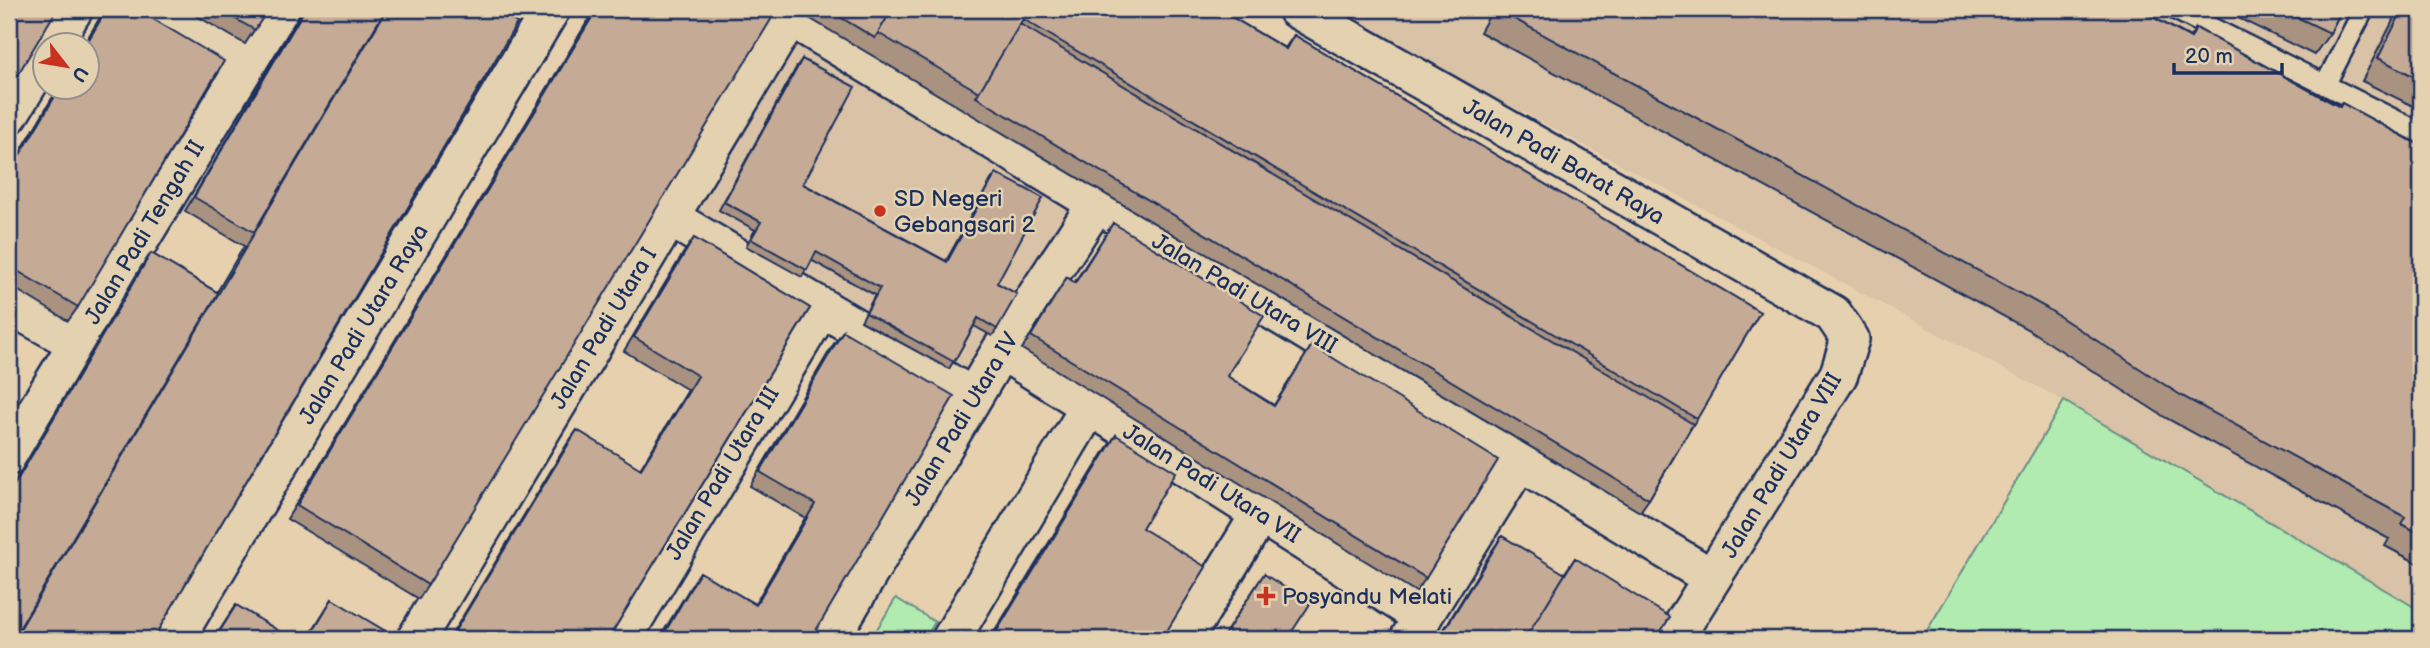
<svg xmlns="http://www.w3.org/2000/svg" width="2430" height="648" font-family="'Balsamiq Sans',sans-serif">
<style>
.built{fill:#d9c2a5}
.green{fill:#b1ebb0;stroke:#668d87;stroke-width:2}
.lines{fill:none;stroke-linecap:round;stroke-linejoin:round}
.service-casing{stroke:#1b2f5e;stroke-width:24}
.minor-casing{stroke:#1b2f5e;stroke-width:42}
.service{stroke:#e3d1af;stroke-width:19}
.minor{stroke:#e3d1af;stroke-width:37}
.wall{fill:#a99380;stroke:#1b2f5e;stroke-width:2}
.building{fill:#c5ab95;stroke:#1b2f5e;stroke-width:2}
.poi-dot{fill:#c8321e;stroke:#e3d1af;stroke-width:2.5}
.labels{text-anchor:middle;stroke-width:5;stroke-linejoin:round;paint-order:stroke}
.street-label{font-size:23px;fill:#1b2f5e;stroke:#e3d1af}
.poi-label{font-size:23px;fill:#1b2f5e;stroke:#e3d1af;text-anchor:start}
</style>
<rect width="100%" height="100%" fill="#e7d0ad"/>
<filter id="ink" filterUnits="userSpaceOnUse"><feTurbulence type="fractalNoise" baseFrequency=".0143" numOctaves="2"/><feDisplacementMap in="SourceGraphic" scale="14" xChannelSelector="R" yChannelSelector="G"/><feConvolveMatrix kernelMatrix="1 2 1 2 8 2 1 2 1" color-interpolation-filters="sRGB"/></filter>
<g filter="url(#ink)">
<path class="built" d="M1334,9H2421V616L2064,401L1431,63Z
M790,27L1084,204L971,388L676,218Z"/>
<path class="green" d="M2064,401L2421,611V639H1922Z
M896,598L935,622L925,639H871Z"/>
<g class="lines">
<defs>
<path id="service" d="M2174,9L2421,133
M2325,85L2364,9"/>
<path id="minor" d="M150,9L246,66
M777,9L1712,578
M1296,9L1833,314L1850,339L1839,374L1674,639
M51,46L74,9
M9,115L46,55
M669,217L973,397
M9,305L77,343
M1001,350L1423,617
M9,456L280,9
M175,639L551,9
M416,639L790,17
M622,639L822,307
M830,639L1001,350L1097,203
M951,639L1090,406
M1184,639L1260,514
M1409,639L1520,461"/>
</defs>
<use href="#service" class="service-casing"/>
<use href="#minor" class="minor-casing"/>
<use href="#service" class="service"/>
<use href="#minor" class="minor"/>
</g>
<path class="wall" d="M9,9L14,81L9,88Z
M105,9H136L78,307L68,321L9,285V171L58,88H88V46H83Z
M185,9H268L245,44Z
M304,9H493L9,639V491L141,267L151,253L217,292L244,246L185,211Z
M595,9H767L428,585L419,599L287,519Z
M794,9H1218L1285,48L1294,35L1760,312L1649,499L1640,512Z
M1493,9H2138L2190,37L2196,28L2339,106L2342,103L2421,146V565L2385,546L2389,539L2166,418L2029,330L1480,32Z
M2220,9H2342L2330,33L2314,55Z
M2399,9H2421V110L2362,81Z
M802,59L803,184L946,261L991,180L996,173L997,329L992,336L974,326L949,369L861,321L875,295L811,260L802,277L746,246L755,230L719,210L797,66Z
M1113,223L1227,376L1274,405L1312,345L1426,578L1416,592L1022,349L1067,277L1074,283Z
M694,238L810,308L608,639H449L567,444L577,430L640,469L659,438L688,390L624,351L684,252Z
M843,331L811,639H659L691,586L700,572L755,604L805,518L750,486L833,345Z
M1116,435L1142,528L1162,639H990L1106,449Z
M1502,536L1564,574L1575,558L1656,639H1438L1493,549Z
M1264,574L1287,639H1224L1222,638Z
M332,599L396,639H307Z
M236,605L292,639H214Z"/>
<path class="building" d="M9,9H57L14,81L9,78Z
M107,9H136L224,61L78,307L9,266V173L60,88H88V46H85Z
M218,9H268L255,30Z
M305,9H386L254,232L194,197Z
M387,9H493L517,23L153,639H14Z
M597,9H767L775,13L428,585L297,505Z
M827,9H892L875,38Z
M892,9H1218L1286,49L1294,35L1760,312L1697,419L1023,19L979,92L878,33Z
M1496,9H2138L2191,38L2196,28L2340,107L2342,103L2421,146V534L2401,524L2405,517L2182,396L2045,307Z
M2280,9H2342L2330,33Z
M2403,9H2421V80L2378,58Z
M1020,24L1693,424L1649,499L976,97Z
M802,59L855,87L803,184L947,262L996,173L1043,198L997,283L1017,294L997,329L978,318L954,362L866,313L880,288L816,252L807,270L751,239L761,222L724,202Z
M1113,223L1264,316L1227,376L1274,406L1312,345L1498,460L1426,578L1031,336L1067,277L1075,283Z
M694,238L810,308L608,639H450L577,430L641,469L669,424L698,376L634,337Z
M151,253L218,293L13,639H9V494Z
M843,331L954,396L811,639H661L700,572L756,605L815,504L760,472Z
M1116,435L1176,472L1142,528L1206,567L1162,639H992Z
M1502,536L1565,574L1525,639H1439Z
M1575,558L1670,617L1656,639H1525Z
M1264,574L1310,604L1287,639H1240L1227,631Z
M332,599L397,638L396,639H308Z
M236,605L292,639H215Z"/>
</g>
<g class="poi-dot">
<circle cx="880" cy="211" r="7"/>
<path d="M1262.5 585.5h7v7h7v7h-7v7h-7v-7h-7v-7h7z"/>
</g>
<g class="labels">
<g class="street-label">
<text transform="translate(1564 161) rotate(30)" y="8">Jalan Padi Barat Raya</text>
<text transform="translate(144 232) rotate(-59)" y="8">Jalan Padi Tengah II</text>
<text transform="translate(1245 293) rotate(31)" y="8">Jalan Padi Utara VIII</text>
<text transform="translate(363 324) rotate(-59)" y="8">Jalan Padi Utara Raya</text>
<text transform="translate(603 328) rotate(-59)" y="8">Jalan Padi Utara I</text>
<text transform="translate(961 419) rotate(-59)" y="8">Jalan Padi Utara IV</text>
<text transform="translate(1781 465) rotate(-59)" y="8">Jalan Padi Utara VIII</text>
<text transform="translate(722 473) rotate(-59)" y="8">Jalan Padi Utara III</text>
<text transform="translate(1212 483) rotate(32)" y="8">Jalan Padi Utara VII</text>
</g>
<g class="poi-label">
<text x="894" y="206">SD Negeri<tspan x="894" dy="26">Gebangsari 2</tspan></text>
<text x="1282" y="604">Posyandu Melati</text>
</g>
</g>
<rect width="2430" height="648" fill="none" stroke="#e3d1af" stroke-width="35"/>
<rect x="18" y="18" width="2395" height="613" fill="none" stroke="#1b2f5e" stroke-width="2.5" filter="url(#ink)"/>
<g transform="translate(66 66) rotate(121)"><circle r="33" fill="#e3d1af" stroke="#93908f" stroke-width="2"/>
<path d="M0-5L12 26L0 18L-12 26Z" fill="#c8321e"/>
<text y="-10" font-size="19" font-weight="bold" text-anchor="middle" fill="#1b2f5e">U</text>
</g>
<path d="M2174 63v10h108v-10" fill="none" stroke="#1b2f5e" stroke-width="3.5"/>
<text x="2185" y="63" font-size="21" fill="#1b2f5e" stroke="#e3d1af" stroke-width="5" paint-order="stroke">20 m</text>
</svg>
